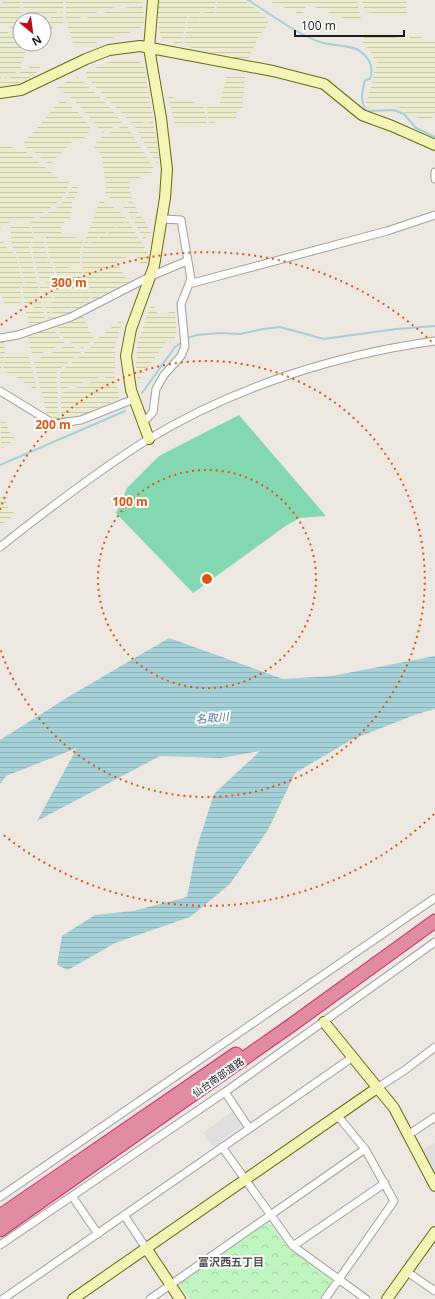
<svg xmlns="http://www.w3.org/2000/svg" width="435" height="1299" font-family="'Open Sans','Noto Sans JP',sans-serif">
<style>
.farmland{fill:url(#farmland-rules)}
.park{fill:url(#park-crowns)}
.pitch{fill:#83d8b2}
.parking{fill:#dfdfdf}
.water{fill:url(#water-rules)}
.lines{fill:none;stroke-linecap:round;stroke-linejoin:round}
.stream{stroke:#a4d0d8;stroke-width:2}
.street-casing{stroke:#9f9f9f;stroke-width:9}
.secondary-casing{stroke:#676b0a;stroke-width:12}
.highway-casing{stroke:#cd2c6e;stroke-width:15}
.street{stroke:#fff;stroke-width:7}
.secondary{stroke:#f5f4b6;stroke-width:10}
.highway{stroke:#e18ca1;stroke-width:13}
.ring{fill:none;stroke:#de560d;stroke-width:2;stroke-dasharray:2 4}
.labels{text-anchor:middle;stroke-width:4;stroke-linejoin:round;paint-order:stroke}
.street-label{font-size:10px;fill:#1b1b1b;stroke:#fff}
.water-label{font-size:11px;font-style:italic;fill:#4b7a9e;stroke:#fff}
.neighbourhood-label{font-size:11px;font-weight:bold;fill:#4e4e4e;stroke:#fff}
.centre{fill:#de560d;stroke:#fff;stroke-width:2}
.ring-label{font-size:12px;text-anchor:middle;font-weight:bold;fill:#de560d;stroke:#fff;stroke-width:4;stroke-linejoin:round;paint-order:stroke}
</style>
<defs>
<pattern id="farmland-rules" width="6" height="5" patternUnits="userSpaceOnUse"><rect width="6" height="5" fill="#ebebcd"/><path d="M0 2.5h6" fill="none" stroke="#c9c9af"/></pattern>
<pattern id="park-crowns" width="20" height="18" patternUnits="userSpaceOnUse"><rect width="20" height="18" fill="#bff6c0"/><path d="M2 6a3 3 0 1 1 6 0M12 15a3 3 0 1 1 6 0" fill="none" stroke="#a4d2a4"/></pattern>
<pattern id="water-rules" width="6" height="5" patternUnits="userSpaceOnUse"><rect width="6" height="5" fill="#a4d0d8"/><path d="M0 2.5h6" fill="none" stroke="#8db2b9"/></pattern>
</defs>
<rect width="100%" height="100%" fill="#ede8e1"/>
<path class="farmland" d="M7,0H21L20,7L25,17L24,20H20V25L17,30L0,24V4Z
M23,0H63V9L42,20H27L28,16L22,5Z
M66,0H144V2L111,8L66,22Z
M158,0H216L214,14L200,12L199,20L187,17L182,45L164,40L160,36V28L158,27Z
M218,0H241L247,2L268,19V24L258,38L247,61L184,46L188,19L199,21L201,13L215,15Z
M266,0H357L361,20L345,19L307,4L302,15Z
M362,0H406L407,17L365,12Z
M143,5L144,24L138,30L82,47H74L67,23L118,9Z
M62,12L64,22L44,32V21Z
M0,29L20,37V44H29L20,66L22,69L6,78L0,75Z
M365,33L408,39L412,35L435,41V114H433L431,121L407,115L400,108L393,106L381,105L368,108L366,105L377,62L368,48L362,46Z
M132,58L144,65L153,119L134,126L87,78L86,72L111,61Z
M37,63L42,64L35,75L14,85L0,87V77L6,80Z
M227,75L245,77L242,110L237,109L236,120L209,123L206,104L219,107Z
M78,77L109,106L122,122L103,133L74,100L56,87Z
M168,96L204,105L207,123L179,127L178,124L175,125Z
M62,99L79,113L91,129L81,143L75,139L49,165L31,149L21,146Z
M153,121L157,143L159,162L156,163L135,127Z
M126,124L155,171L128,183L132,198L122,203L121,201L117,202L105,195L106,184L101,154L93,146L102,137Z
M0,144L25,151L57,177L70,183L62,199L46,211L31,220L10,222L0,228Z
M73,185L79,188L72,203L71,216L69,220L61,224V235L84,239L80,253V266L64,268V270L81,268L93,303L74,313L71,307L65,275L72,314L54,321L49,303L55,301L51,281L57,280L55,266L50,259L45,235L35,237L30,223L58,207L65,200Z
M100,200L118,210L128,220L83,246Z
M132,201L138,212L132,218L127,209L121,206Z
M140,214L152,234L144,239L133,220Z
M128,221L150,256L147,264H140L134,253L117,263L129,283L94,303L82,266L83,247Z
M28,224L34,237L29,246L42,304L25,308L22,286L25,284L18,256L12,246L10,226Z
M0,237L7,248L16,255L23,283L20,285L22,302L6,307L2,296H0Z
M43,237L48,260L53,266L55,279L40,282L31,245L34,240Z
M49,282L52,300L44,303L39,284Z
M152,302L158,315L175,311L177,335L170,343L167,341L138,381L136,367L137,344Z
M48,303L52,319L49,322L44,304Z
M42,305L46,322L33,326L29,323L25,310Z
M82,315L93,338L87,346L82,348L64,339L57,328L59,325Z
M123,318L115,347V372L60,390V372L89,349L95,341Z
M54,327L58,336L65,343L33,357L27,334Z
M0,340H4L5,354L0,374Z
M68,345L82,351L57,371L59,420L47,415L34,361Z
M28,354L37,391L10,373L2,372L6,356L18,357Z
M115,374L119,397L118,399L84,415L61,420V393Z
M1,421L11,424L7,428L15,439L5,447L1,448Z
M0,497L6,498L8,508L15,514L0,526Z"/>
<path class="park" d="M265,1223L271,1224L290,1250L332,1279V1285L322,1299H190L180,1285L182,1281Z"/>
<path class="pitch" d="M239,415L326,516L300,518L287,525L193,593L116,513L127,488L159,456Z"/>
<path class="parking" d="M232,1112L241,1123L240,1127L213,1147L203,1133Z
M435,1143V1176L421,1151Z"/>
<path class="water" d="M169,638L283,679L332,676L435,656V709L417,714L351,740L295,773L268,830L230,884L190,917L115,943L68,970L57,965L62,936L95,915L133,911L187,897L196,850L214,794L260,751L221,758L160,756L37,821L77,748L6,776L0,784V740L68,697Z"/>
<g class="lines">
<path class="stream" d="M248,0C270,14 298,35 323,43C334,46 354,45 361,52C370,59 374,68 370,79L365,80C362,92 360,100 366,111L394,110L404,114L416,128L435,137
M188,338L197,335L219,333L240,334L263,329L280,327L324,339L396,329L435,326
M142,393L175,347L182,342
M0,465L125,411"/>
<defs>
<path id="street" d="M435,172V179
M189,284L387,231L435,215
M0,338L18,335L71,317L151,276L187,261
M0,391L54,424L81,420L134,399
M142,424L153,412L156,389L164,375L181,356L185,346L181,304L191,279L181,220L163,219
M0,547C48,509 96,472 147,440C234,387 335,355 435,341
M377,1088L405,1070L435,1047
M225,1092L249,1128
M408,1135L435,1117
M222,1147L293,1246L366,1299
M72,1196L98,1234
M0,1197L435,898
M124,1215L146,1248
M0,1245L225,1092L435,942
M293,1246L385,1183
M406,1271L435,1291
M3,1299L353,1057
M150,1299L365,1149
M325,1299L394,1201L365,1149L337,1115"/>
<path id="secondary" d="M0,93L21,90L86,59L109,50L140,46L273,71L324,84L362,115L392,126L435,145
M149,439L131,390L126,356L131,329L154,266L165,198L167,169L161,118L149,48L153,0
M324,1022L394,1108L435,1186
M146,1248L180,1299
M73,1299L377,1088
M387,1299L435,1232"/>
<path id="highway" d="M0,1216L236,1054
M0,1230L293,1024L435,921"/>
</defs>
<use href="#street" class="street-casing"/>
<use href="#secondary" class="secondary-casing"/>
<use href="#highway" class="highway-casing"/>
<use href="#street" class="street"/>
<use href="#secondary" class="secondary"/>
<use href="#highway" class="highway"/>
</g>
<g class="ring">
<circle cx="207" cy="579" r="109"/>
<path d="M0 510A218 218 0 1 1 0 648"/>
<path d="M434 814A327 327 0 0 1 1 833M1 325A327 327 0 0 1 434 344"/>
</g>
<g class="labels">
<g class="street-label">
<text transform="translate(218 1077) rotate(-35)" y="4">仙台南部道路</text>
</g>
<g class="water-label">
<text transform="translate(212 718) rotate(-4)" y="4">名取川</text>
</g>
<g class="neighbourhood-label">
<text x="231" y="1266">富沢西五丁目</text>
</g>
</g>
<circle cx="207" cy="579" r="6" class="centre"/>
<g class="ring-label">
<text x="69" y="287">300 m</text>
<text x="53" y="429">200 m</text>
<text x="130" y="506">100 m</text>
</g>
<g transform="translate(32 32) rotate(151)"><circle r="19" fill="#ffffff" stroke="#a4a4a4"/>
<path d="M0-3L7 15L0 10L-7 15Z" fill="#bd0a16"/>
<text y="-6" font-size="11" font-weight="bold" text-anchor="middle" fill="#1b1b1b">N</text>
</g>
<path d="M295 30v6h109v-6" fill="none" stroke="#1b1b1b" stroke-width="2"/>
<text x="301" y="30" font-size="12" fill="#1b1b1b" stroke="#ffffff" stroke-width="3" paint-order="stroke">100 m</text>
</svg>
